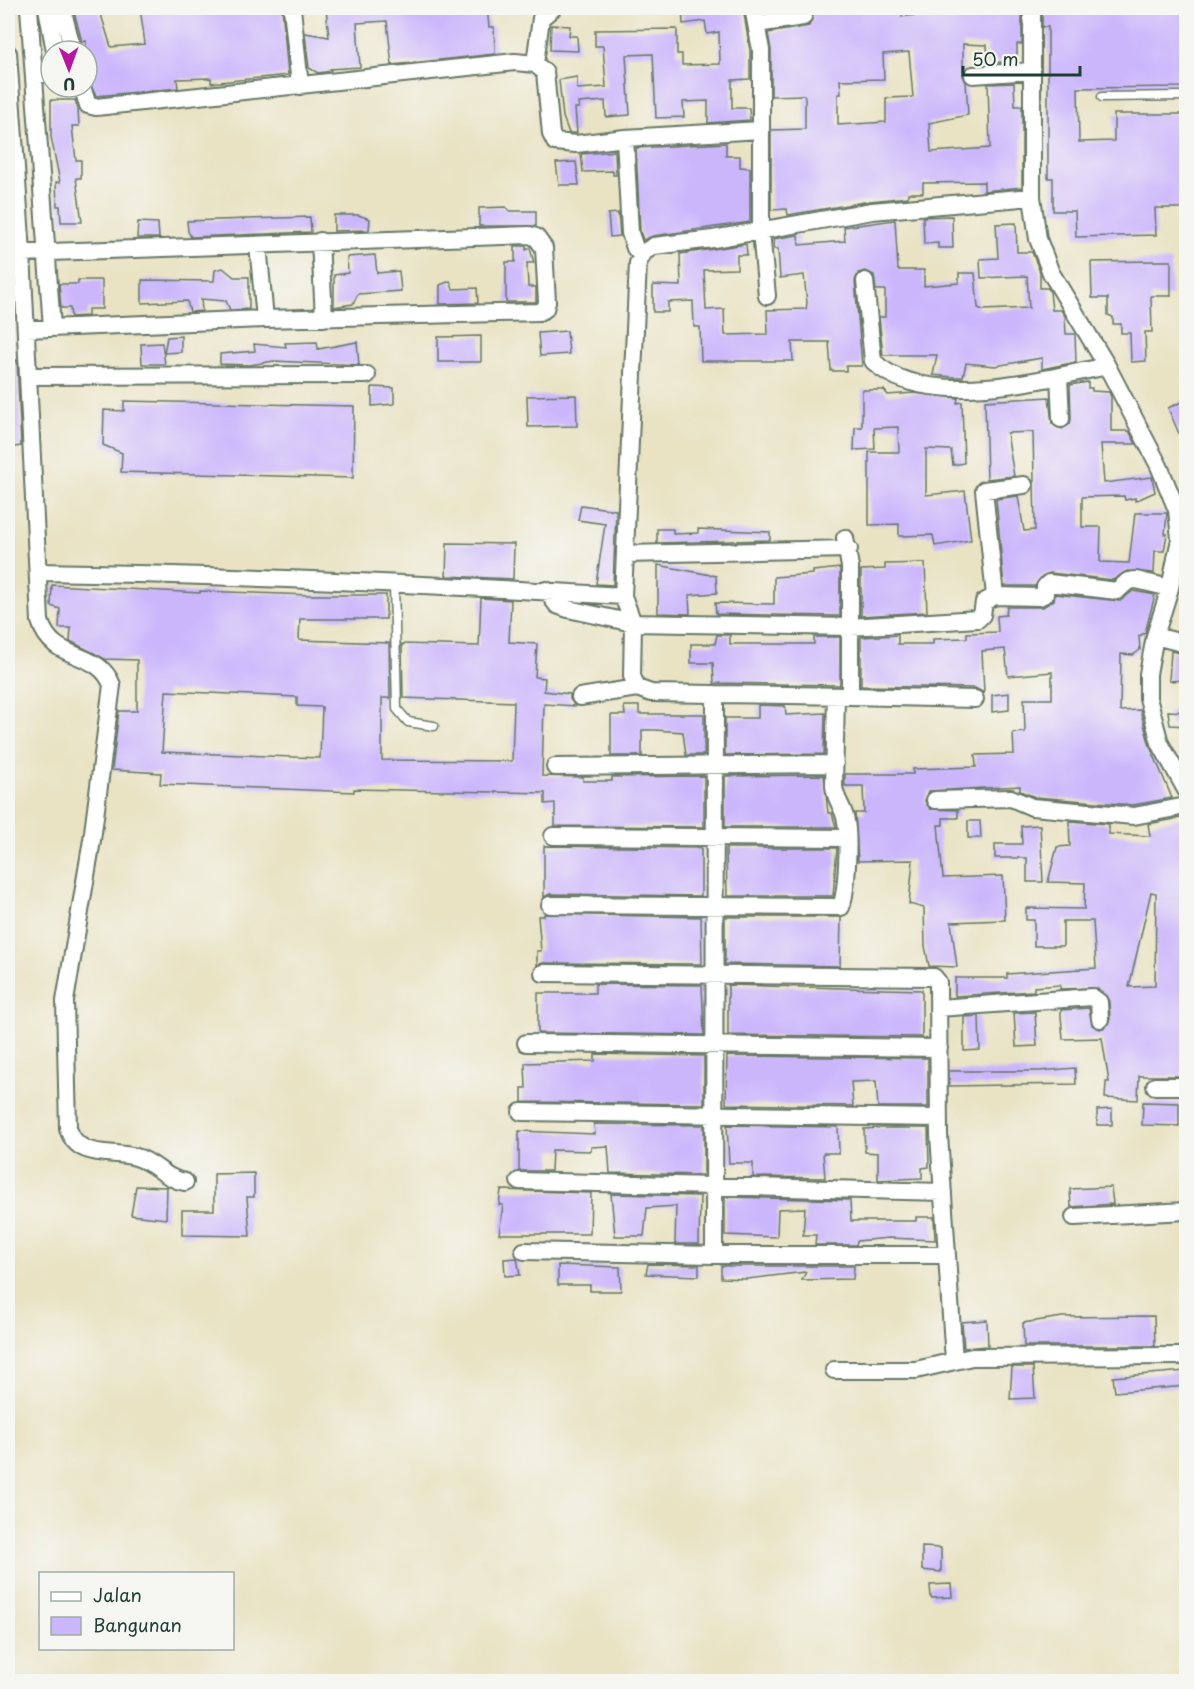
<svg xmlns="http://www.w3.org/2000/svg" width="1194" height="1689" font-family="'Playpen Sans',sans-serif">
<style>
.building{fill:#cbb6fc;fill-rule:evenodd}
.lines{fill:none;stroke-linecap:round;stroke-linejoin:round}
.service-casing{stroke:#676;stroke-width:11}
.minor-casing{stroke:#676;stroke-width:20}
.service{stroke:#fff;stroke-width:8}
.minor{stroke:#fff;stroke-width:16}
</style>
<rect width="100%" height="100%" fill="#f6f6f2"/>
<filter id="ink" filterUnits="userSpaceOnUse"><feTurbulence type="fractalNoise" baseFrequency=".0167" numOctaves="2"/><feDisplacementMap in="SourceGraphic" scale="12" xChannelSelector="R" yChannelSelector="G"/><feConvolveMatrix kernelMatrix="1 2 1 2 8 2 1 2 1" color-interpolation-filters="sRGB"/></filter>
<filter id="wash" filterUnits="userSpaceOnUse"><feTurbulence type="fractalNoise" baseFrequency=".008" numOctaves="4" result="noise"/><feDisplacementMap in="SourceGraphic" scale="24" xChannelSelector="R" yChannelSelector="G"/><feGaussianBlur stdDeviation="1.35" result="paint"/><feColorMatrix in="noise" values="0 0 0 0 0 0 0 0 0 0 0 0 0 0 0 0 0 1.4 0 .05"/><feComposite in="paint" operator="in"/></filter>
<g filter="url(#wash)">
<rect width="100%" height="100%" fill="#e9e3c4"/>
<g id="blocks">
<path class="building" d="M73,8H99L111,47L145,44L140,8H282L288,75L211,83V78L177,79L178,88L96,96L87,78L86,41L82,42Z
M326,8H414V11H466V8H487L489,27H494L495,54L392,65L387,21L357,23L360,67L330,69L331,71L318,73L309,68L305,33L329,37Z
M682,8H743L750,51V79L732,80V108H749L750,120L708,123V101L683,102L684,117L656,118L653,54L626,55L630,115L606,117L605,101L578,103L579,108H575L577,133H569L563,117L559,80L577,77V89L606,87L603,46H595V30L677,29V54H682V65L720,64L719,32L707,34L705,21L683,24Z
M764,8H796L764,12Z
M807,8H902V17L928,13V11H936V8H1022V44H1017V61L988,63L987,45L963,44V76L966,82L968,115L929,123L931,152L990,148L988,84L1014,83L1015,106H1022V187L984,191V182L923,183V193H908V197L870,201L788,215L787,209L771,210V130L805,129V98L804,95L771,96V50L768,33L809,26L813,16ZM909,52L913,97L886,98V122L838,125V94H841L840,80L884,79L883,54Z
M1042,8H1186V87L1078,88L1079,142L1114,141V114H1186V208H1155L1156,235L1076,237L1075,211H1053V178H1048V27H1042Z
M551,25L570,26L569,36H577L578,51L550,50Z
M51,100H75L78,109L79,126H72L76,160H81V178H76L82,222H61L60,206H57L56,182H60L51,137Z
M726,143V156H740V167L750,168V222L653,236L643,240L640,231L636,148Z
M615,151L616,175H613V171L583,172L581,154Z
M576,162L579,185H559L556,163Z
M506,207L510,211H536V226H479V208Z
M618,213L620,236L610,237L608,214Z
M334,215H358L370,219L369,230L334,231Z
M952,216L953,248H938V243L924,244L923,217Z
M310,217L311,232L191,237L188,231L187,221Z
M895,220L898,270H924V286L959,283V273H975L978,308L983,310L1029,308L1027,276L981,278L980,259L998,258L996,224L1016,223L1017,252H1032L1040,272V288H1048L1050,292L1052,310H1061L1065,316L1066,334H1075L1076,362L1042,369V358L995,366L966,363L963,377H953L933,375L937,355H883L879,317H885V290H876L874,275L865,271L858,273L855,281L862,366H846V371H831L829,342H792L793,361H701L700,327H694L693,301L668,302V312H653V285L681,286L680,254L746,244L747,255H737V269L704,270L706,310L724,309L725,335L768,334L767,310L806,309L807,303L804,275L780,278L778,249H774L773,239L798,235L799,245L845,241L844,227Z
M138,222L158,223L159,238H137Z
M515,246H526V250L530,248L534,263H527L528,287H536V302H506V262H515Z
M375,255L377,273L399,271L401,291L358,294L353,304L334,307V275L348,273L347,257Z
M1154,261H1171V296H1151L1152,332H1145L1146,361L1131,362L1130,333H1121V324H1113V317L1108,315V298H1092L1091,262Z
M223,268L234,277H249V309L230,310L226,301L201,299L202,311L190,312L187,301L142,303V280L214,281L215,270Z
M78,280H102V309H88V316L71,317L70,308H61L59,284H78Z
M450,281L453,289L477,288L478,303L440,304V285Z
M567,331L569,354L540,356L538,333Z
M181,336V352L164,353L167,337Z
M481,336V362H438V337Z
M317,342L318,349L357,342L359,365L274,361L250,365L220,364V354L255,351L254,344L286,347L285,343Z
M162,343L165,364H142L141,344Z
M17,360L21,446L8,448V361Z
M1088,382V388H1092V391L1109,392L1111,397V431H1129L1136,444H1101L1104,483L1152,477L1155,492L1135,501V498L1125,500L1124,496L1082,497V527H1101L1100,562L1129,563L1135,513H1167L1165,534H1167L1164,551H1155L1154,573L1127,571L1113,580L1050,573L1042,576L1035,586H1004L996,499L1018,496L1024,531L1035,530L1033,432L1007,433L1014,476L987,479L985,401L1049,397L1052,424L1062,429L1070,424L1071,419L1070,385Z
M372,387L394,388V404L372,406Z
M862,390H884L888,395L914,393L958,398L957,403L962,402L964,463L953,465L951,450L926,449V495L965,491L971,540L935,546L933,535L899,536V524L869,525V452H899L898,427L874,428L875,449L854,450L855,427H862Z
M576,395L577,426L528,427L527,396Z
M1186,400V450L1168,408Z
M124,401L354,406L353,478L121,472L122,453L103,445L104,410L124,411Z
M581,505L616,510L613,585L596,584L605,524L578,520Z
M657,529H673V534L698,533V529L770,532V540L657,543Z
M447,543L514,544L513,579L446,576Z
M925,563L927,612L861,616V570L885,569V564Z
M658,565L716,576L717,593L689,595L690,614L658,613Z
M840,568V616L716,614L715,603L774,604V577L813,574V571Z
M52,585L200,593V591L311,595H386V619H300L299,640L389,643L390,698H382V760L512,761L514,702L403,698L402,644L479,646L481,598L511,600L509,642L537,644L535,677L545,678L544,691L570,694V699L575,706L544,704L542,776L583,777V781H612V777L704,776V827L555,826V803L545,804V793L354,789V792L160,784L161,773L112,770L119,711H137V660L105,659L70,641L71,628H59L60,609L51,606ZM166,691L297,697V706L322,707L320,758L162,752Z
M1133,591L1155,595L1145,633L1139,636L1140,650L1133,655L1121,654L1120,711L1140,710L1150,746L1172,798L1133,805L1035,797L1020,791V786L929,791L925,801L930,809L958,810V818H943V825H938L943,878L1003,876L1005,920L951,922L957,967L929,966L925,946L924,908L909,904L913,860L858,861L855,813H864L863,786H845V774H913V769L976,767L975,755L1014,754L1013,733L1025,732L1024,699H1052V672L1008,676L1005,649L982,651L984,693L975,688L861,686V637L898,635V644H933V639L967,638V633L998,632L997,616L1006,615L1007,607H1043L1054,600L1055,594L1120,601Z
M717,635H730V644H814V637H840V685L714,683L713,663H691V644H715Z
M1171,651L1186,654V680L1169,681Z
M1009,693V710L992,712V695Z
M758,705L785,706L786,715L825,713L824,754L725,755V718H758Z
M624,706H639V714H704V755H686L683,732L655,730H642V756H611V715H625Z
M1168,711L1186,712V726L1170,725Z
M824,775L828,813H832L836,827H725V776Z
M1186,817V1076H1139L1138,1100L1105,1098L1106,1082H1109L1102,1038L1063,1039L1061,1016V1010L1089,1008L1092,1025L1100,1029L1106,1027L1110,1019L1109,1001L1097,988L1060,989V985L1034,987V991L955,996V978H1007V974L1096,968L1093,921H1063V946H1034V920H1026V908L1084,909L1085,883L1048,882L1057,847L1070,846L1069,821L1109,824V834L1150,836L1148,824ZM1151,892L1156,893L1155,986L1129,987Z
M968,821H980L981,838H968Z
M1040,825L1043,882H1027V858H995V844H1022L1021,826Z
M544,846L701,848V896L550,894L544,897Z
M726,848H837L833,896H727Z
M544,914L701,917L702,964L543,963L537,965V951H541L538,916H544Z
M725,917H841L840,966L725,964Z
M595,984L702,985L704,1035L538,1033V993H595Z
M728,985L922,990V1037L728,1035Z
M1035,1012L1037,1046L1016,1047L1014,1013Z
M979,1016L980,1050L964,1051V1017Z
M595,1054L704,1056V1104L522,1102V1088H526L525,1063L595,1061Z
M727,1056L928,1058V1107H878L876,1081L851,1082L853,1106L726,1104Z
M1075,1068L1076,1084L949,1086V1071H1039Z
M1143,1102L1179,1103V1126L1142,1125Z
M1112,1109V1125H1097V1110Z
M594,1124L704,1125V1175L610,1173L608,1146L591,1147V1151L552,1150L551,1171H519V1131L595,1134Z
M727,1125L838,1127L839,1153H823L825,1178L753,1177V1163H729Z
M879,1128H928L929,1167L922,1168V1178L878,1180V1153L865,1152L864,1129Z
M254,1173V1197H247L250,1236L182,1235V1210H214V1174Z
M136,1186L167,1187L166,1219L131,1215Z
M1111,1187L1113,1204L1071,1207L1070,1189Z
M501,1190L591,1193L590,1234H499L503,1205H499Z
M611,1194L700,1196L699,1244H675L676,1206L647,1208L644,1236H615Z
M725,1197L850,1200L851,1221H916V1217H934L935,1240L889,1238L857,1241L856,1245H815L816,1235H803L805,1208L778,1209L777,1237L725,1235Z
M517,1258L520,1275L505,1276L504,1259Z
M648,1264L699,1265V1276L646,1274Z
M558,1265L620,1267L621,1291H590V1285H558Z
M721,1266H854L853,1279L802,1280L806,1272L747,1279L721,1278Z
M1154,1316L1155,1346H1024L1023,1323L1062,1317Z
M987,1320L988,1346L964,1348L962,1322Z
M1012,1367H1033L1035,1398L1010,1399Z
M1186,1371V1386L1115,1392L1113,1377Z
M922,1547L941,1548V1572L922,1570Z
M951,1584L952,1597L931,1598L930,1585Z"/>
</g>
</g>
<g filter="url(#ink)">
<use href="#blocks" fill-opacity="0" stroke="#676" stroke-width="1.5"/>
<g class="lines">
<defs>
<path id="service" d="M1102,97L1186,96
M394,584L397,709L408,722L434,726"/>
<path id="minor" d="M29,8L52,328
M47,8L55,51
M62,8L73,51
M292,8L300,86
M753,8L761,50V231L767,296
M1032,8V197L1038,239L1051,273L1107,366L1159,466L1177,510L1180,539L1170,588L1155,636L1148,674V698L1160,743L1186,790
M757,24L803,17
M8,53L22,253L40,621C53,664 98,648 112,685L92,840L65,1001L68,1128C77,1160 111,1150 136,1157C155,1162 165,1179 185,1182
M535,64L541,18L553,8
M34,75L51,73
M973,75L1032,71
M82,87L88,105L96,107L515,62L535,64L545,72L551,134L555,142L576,144L625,138L630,233L635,248L641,255
M625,138L761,130
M320,241L324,318
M258,245L265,319
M22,253L529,235L536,237L544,248L547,302L545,309L539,312L265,319L26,329
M865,281L873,361C923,411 1045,379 1107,366
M28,376L367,375
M1059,376L1061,419
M1024,485L984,490L995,596L1039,597L1045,594V587L1049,583L1117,591L1128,581L1136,580L1170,588
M845,538L850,567V696L715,694L714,1255H947
M625,554L849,549
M38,572C234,575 428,584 623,596L633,623L632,676L637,688L651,693L715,694
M546,590L557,605L568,609L633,623L850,627L978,619L982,615L984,602L995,596
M623,596L638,263L644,252L654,246L713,239L872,211L1032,197
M1155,636L1186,644
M850,696L975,699
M580,697L637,688
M555,767L835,764
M935,800L1011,798L1032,807L1134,816L1186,806
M553,836L847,838
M550,905L841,907C847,891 850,834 845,817C842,805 835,799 834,786L836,696
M543,973L934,977L938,982L939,1135L954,1361
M939,1008L1092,997L1099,1002L1100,1019
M526,1043L939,1048
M1155,1086H1186
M521,1112L939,1118
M519,1181L943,1192
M1074,1217L1186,1211
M524,1251L714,1255
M834,1370H916L972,1357L1186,1356"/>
</defs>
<use href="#service" class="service-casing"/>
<use href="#minor" class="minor-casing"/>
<use href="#service" class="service"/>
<use href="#minor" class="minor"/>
</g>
</g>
<rect width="1194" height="1689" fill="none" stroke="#f6f6f2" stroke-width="30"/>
<rect x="39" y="1572" width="195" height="78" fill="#f6f6f2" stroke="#a0aca6" stroke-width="1.5"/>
<rect x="51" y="1592" width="30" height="9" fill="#ffffff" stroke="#a0aca6" stroke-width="1.5"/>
<text x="93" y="1602" font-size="18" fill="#1f3d34">Jalan</text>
<rect x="51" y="1617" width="30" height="18" fill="#cbb6fc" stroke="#a0aca6" stroke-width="1.5"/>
<text x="93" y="1632" font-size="18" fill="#1f3d34">Bangunan</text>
<g transform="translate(69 69) rotate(179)"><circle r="28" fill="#f6f6f2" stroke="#a0aca6" stroke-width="1.5"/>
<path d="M0-4.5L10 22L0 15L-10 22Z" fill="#b5179e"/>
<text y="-9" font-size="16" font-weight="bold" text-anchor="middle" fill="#1f3d34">U</text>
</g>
<path d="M963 66v9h117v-9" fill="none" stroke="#1f3d34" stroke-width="3"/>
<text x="972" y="66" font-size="18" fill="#1f3d34" stroke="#f6f6f2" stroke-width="4.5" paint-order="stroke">50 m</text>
</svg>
